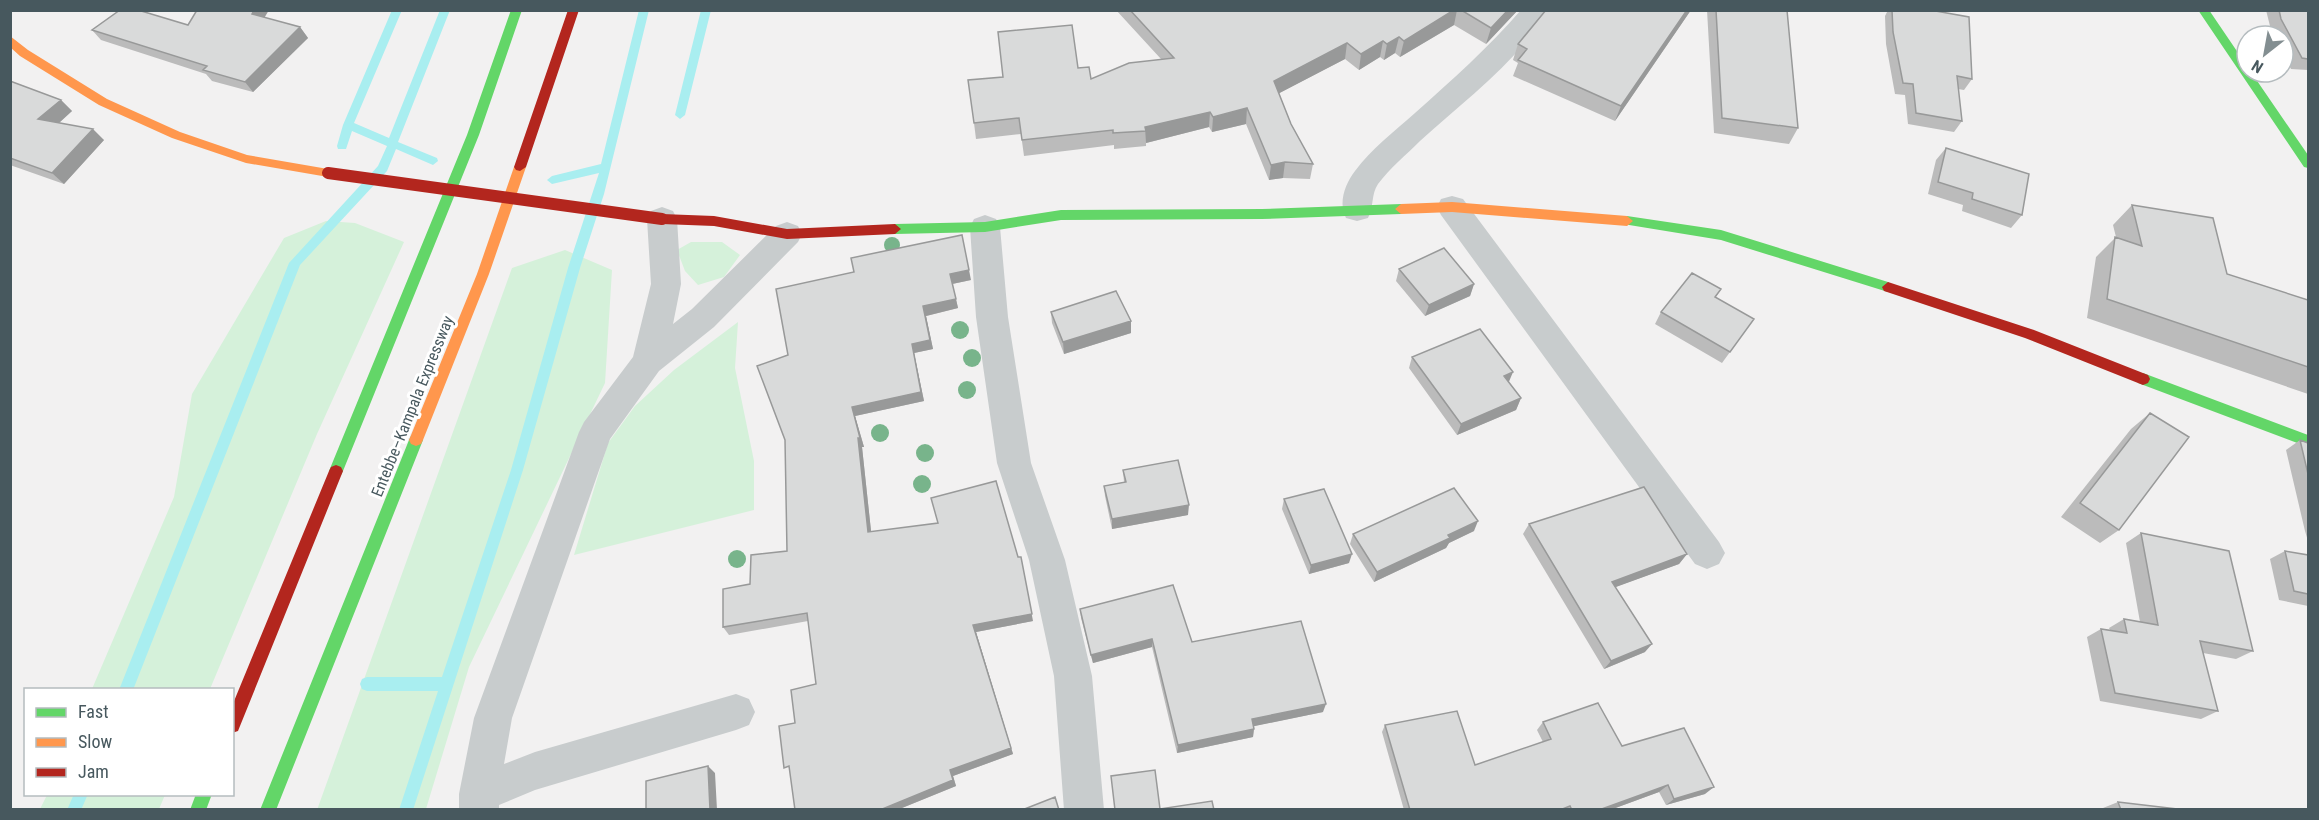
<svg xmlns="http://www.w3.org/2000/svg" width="2319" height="820" font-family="'Roboto Condensed',sans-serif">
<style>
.green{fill:#d5f1da}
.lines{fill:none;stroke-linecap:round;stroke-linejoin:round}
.stream{fill:#a9eef0;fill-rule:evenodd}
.street{fill:#c8cccd;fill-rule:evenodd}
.fast{fill:#63d668;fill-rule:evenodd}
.slow{fill:#ff974d;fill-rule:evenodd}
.jam{fill:#b3261e;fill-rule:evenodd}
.jam-bridge{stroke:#b3261e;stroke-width:12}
.tree{fill:#78b48b}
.wall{fill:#bbb}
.shaded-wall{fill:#989999}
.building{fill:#d9dada;stroke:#989999;stroke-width:1.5}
.labels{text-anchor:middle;stroke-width:6;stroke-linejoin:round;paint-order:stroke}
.street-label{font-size:16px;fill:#47585e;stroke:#fff}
</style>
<rect width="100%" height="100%" fill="#f2f1f1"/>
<path class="green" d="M326,221L355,223L404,242L317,434L210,689H92L174,497L192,394L284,238Z
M691,242H722L740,255L724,277L698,285L685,271L677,250Z
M565,250L612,270L605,383L469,667L426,809L317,810L512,268Z
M738,322L735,368L754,461V510L574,555L608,443L635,406L674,370Z
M47,795V794L165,795L159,809H40Z"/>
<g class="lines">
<path class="stream" d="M392,10H402L354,123L389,138L440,10H450L398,142L437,158L438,161L433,165L396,149L387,171L300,265L133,690H119L289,263L378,166L387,146L352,131L346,149H338L337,146L343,125Z
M639,10H649L604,194L580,268L523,470L413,810H399L438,691H367L362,689L360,684L362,679L367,677H442L511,470L568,268L599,173L552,184L547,180L552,176L601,164Z
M701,10H711L685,115L680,119L675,115Z
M74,794H88L81,810H67Z"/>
<path class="street" d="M1521,10H1549C1519,60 1463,102 1420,141C1406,155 1390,168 1378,184C1371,194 1374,207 1368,218L1357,221L1346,218C1338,203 1345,184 1355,171C1371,149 1395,131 1415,113C1452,80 1488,48 1521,10Z
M1452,196L1463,199L1719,542L1725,553L1719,564L1707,569L1695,564L1441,215L1437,207L1441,199Z
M662,207L673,211L677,219L681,284L673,324L692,309L776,226L787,222L798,226L802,234L798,242L714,327L659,371L610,439L512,718L504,764L535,752L736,694L749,699L755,712L749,725L736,730L535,790L499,805V810H459V794L474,718L579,432L584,422L633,357L651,284L647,219L651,211Z
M985,215L996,219L1000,227L1008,317L1031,463L1065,560L1092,676L1104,810H1064L1054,676L1029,560L997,463L976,317L970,227L974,219Z"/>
<path class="fast" d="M511,10H522L479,135L343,471L341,475L336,477L331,475L329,471L467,135Z
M2198,10H2209L2247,66V72H2251L2308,155V168L2304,167Z
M1401,204L1407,209L1401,214L1262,219L1061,220L985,232L895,234L889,229L895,224L985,222L1061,210L1262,209Z
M1627,216L1721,230L1888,282L1894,287L1888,292L1721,240L1623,224L1621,221Z
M2143,373L2308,435V447L2138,383L2136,379L2138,375Z
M416,434L421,436L423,440L276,810H260L409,440L411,436Z
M196,794H212L206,810H190Z"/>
<path class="slow" d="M10,36L28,50L107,99L180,132L247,155L328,169L334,173L328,177L246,163L172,138L99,105L20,56L10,47Z
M520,163L526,167L489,274L423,440L421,444L416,446L411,444L409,440L477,274L514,167Z
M1452,202L1627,216L1633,221L1627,226L1452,212L1401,214L1395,209L1401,204Z"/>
<path class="jam" d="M568,10H579L526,167L520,171L516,170L514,167Z
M662,214L714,216L787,229L895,224L901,229L895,234L787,239L714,226L662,224L656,219Z
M1888,282L2034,330L2148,375L2150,379L2148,383L2143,385L2025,338L1884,291L1882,287Z
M336,465L341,467L343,471L240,726L238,731L232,733V706L329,471L331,467Z"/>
<path class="jam-bridge" d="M328,173L662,219"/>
</g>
<g class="tree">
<circle cx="892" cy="245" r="8"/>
<circle cx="960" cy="330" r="9"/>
<circle cx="972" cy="358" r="9"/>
<circle cx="967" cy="390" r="9"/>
<circle cx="880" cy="433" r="9"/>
<circle cx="925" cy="453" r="9"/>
<circle cx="922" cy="484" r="9"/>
<circle cx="737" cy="559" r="9"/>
</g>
<path class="wall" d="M1116,10H1518L1486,44L1454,25L1400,57L1395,53L1384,60L1380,57L1359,70L1345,59L1279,93L1291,124L1313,164L1310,179L1283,178L1269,180L1246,124L1212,132L1209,127L1146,143V146L1114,149V145L1024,156L1021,134L976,139L974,123L1078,68L1091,79L1161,59Z
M1546,10H1691L1615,121L1513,76L1518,63L1513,60L1518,44Z
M1707,10H1787L1798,128L1789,144L1714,133Z
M1888,10H1930L1972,79L1964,90L1958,89L1962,121L1954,132L1908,124L1905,95L1895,94L1886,44L1885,16Z
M2266,10H2308V70L2291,69L2283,54V36H2274L2271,30Z
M264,18L300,27L308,38L253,92L212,81L206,74L101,40L92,30L188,25Z
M10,81L61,100L72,111L59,123L104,140L64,184L10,165Z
M1946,148L2022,215L2011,228L1962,211L1963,205L1928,194L1936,160Z
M2132,205L2227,274L2308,300V394L2087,318L2096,257L2116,237L2113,225Z
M1399,269L1474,284L1470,296L1425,316L1396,281Z
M971,280L952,284L958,308L926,316L933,349L914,353L924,401L855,416L864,447H862L871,531L1033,621L976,632L1013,754L953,776L956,786L897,810H795V723L816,684L808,621L729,635L723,627L750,584L787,551L788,355L776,289Z
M1721,289L1716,297L1746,330L1722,363L1655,324L1661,312Z
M1051,312L1131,321V333L1064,354L1052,323Z
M1412,357L1509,383L1521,398L1516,410L1457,435L1409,368Z
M2150,413L2119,530L2100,543L2061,517L2131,429Z
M2300,440L2308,443V541L2305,531L2286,450Z
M1123,470L1188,515L1112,529L1105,496L1104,486L1124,482Z
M1284,499L1349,563L1309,574L1282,509Z
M1529,524L1687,554L1679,564L1615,587L1645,652L1604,669L1523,534Z
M1474,531L1449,543L1446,548L1374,582L1350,544L1353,534Z
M2141,533L2253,651L2236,659L2203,653L2218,711L2201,719L2100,701L2087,637L2101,629L2110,630L2109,628L2124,619L2140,622L2126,543Z
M2285,551L2308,555V606L2279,600L2270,559Z
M1080,609L1192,642L1323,712L1254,726L1253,737L1177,753L1152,647L1093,663L1081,618Z
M1543,722L1622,746L1705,794L1666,805L1659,792L1610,810H1404L1382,732L1385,725L1475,765L1543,742L1537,730Z
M2118,802L2186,810H2103V808Z"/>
<path class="shaded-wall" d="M254,10H269L260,25L252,14Z
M1454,10H1457L1454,25L1400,57L1404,41Z
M1508,10H1518L1486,44L1491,28Z
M1687,10H1691L1615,121L1621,106Z
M300,27L308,38L253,92L245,82Z
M1399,37L1395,53L1384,60L1387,44Z
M1383,41L1380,57L1359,70L1361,54Z
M1347,43L1345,59L1272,97L1274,81Z
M61,100L72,111L50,131L38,119Z
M1247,108L1246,124L1212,132L1213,117Z
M1210,112L1209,127L1146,143L1145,127Z
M93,129L104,140L64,184L52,173Z
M1285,162L1283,178L1269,180L1271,165Z
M969,270L971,280L952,284L950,274Z
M1474,284L1470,296L1425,316L1429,305Z
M956,299L958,308L926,316L933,349L914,353L924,401L855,416L864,447H862L872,540L868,532L858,438L852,407L912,344L923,306Z
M1131,321V333L1064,354L1063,342Z
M1513,372L1508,384L1504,376Z
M1521,398L1516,410L1457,435L1461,424Z
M1189,505L1188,515L1112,529V519Z
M1478,521L1474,531L1449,543L1446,548L1374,582L1377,572L1448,535Z
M1352,554L1349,563L1309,574L1311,565Z
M1687,554L1679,564L1605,591L1612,582Z
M1021,557L1033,621L976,632L1013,754L953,776L956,786L897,810H880L950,770L973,625Z
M1152,639V647L1093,663L1091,655Z
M1652,644L1645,652L1604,669L1611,661Z
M1326,704L1323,712L1250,727L1252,719Z
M1254,729L1253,737L1177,753L1178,745Z
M708,766L715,773L717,810H710Z
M1668,785L1659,792L1610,810H1599Z
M1714,787L1705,794L1666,805L1674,799Z"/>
<path class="building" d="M120,10H138L188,25L197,10H254L252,14L300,27L245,82L203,70L207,66L92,30Z
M1130,10H1454L1404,41L1399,37L1387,44L1383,41L1361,54L1347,43L1274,81L1291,124L1313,164L1285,162L1271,165L1247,108L1213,117L1210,112L1145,127L1146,131L1113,133V130L1022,140L1019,118L974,123L968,80L1003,77L998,32L1072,25L1078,68L1089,67L1091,79L1129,63L1174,58Z
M1461,10H1508L1491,28Z
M1546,10H1687L1621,106L1518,60L1527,49L1518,44Z
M1716,10H1787L1798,128L1722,118Z
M1892,10H1930L1969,17L1972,79L1957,76L1962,121L1916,113L1913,84L1903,83L1893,32Z
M2279,10H2308V59L2302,58L2281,19Z
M10,81L61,100L38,119L93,129L52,173L10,158Z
M1946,148L2029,174L2022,215L1972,199L1973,193L1938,182Z
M2132,205L2213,218L2227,274L2308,300V367L2107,299L2115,237L2142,246Z
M962,235L969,270L950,274L956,299L923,306L930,340L912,344L921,392L852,407L860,438H858L868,532L938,523L931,498L996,481L1018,557H1021L1032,614L973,625L1011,748L950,770L953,780L880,810H795L789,766L784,768L779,726L795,723L791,690L816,684L807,613L723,627V589L750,584L751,555L787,551L785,440L757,366L788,355L776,289L854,272L851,258Z
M1444,248L1474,284L1429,305L1399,269Z
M1692,273L1721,289L1715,297L1754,319L1730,352L1661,312Z
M1116,291L1131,321L1063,342L1051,312Z
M1480,329L1513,372L1504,376L1521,398L1461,424L1412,357Z
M2150,413L2189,437L2119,530L2080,503Z
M2300,440L2308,443V474Z
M1178,460L1189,505L1112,519L1104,486L1126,482L1123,470Z
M1644,487L1687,554L1612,582L1652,644L1611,661L1529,524Z
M1454,488L1478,521L1448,535L1450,538L1377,572L1353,534Z
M1324,489L1352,554L1311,565L1284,499Z
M2141,533L2229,551L2253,651L2200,641L2218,711L2115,693L2101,629L2127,633L2124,619L2158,625Z
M2285,551L2308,555V594L2294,591Z
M1173,585L1192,642L1301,621L1326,704L1252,719L1254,729L1178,745L1152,639L1091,655L1080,609Z
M1598,703L1622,746L1684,728L1714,787L1674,799L1668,785L1599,810H1572L1570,806L1560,810H1410L1385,725L1457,711L1475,765L1551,739L1543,722Z
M708,766L710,810H646V781Z
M1155,770L1160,809L1212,801L1214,810H1115L1111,776Z
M1055,797L1059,810H1022Z
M2118,802L2186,810H2121Z"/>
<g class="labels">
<g class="street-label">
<text transform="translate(412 406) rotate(-68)" y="6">Entebbe–Kampala Expressway</text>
</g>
</g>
<rect width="2319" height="820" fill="none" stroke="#47585e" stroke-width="24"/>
<rect x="24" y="688" width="210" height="108" fill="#ffffff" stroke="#b5bcbf" stroke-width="1.5"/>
<rect x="36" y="708" width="30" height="9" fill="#63d668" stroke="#b5bcbf" stroke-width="1.5"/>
<text x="78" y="718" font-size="18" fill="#47585e">Fast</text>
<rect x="36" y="738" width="30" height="9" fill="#ff974d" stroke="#b5bcbf" stroke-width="1.5"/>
<text x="78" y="748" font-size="18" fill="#47585e">Slow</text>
<rect x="36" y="768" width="30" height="9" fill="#b3261e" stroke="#b5bcbf" stroke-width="1.5"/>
<text x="78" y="778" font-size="18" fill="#47585e">Jam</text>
<g transform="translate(2265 54) rotate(211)"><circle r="28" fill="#ffffff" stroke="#b5bcbf" stroke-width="1.5"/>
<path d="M0-4.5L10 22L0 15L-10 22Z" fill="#838e91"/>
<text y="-9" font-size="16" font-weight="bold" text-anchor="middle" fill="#47585e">N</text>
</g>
</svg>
